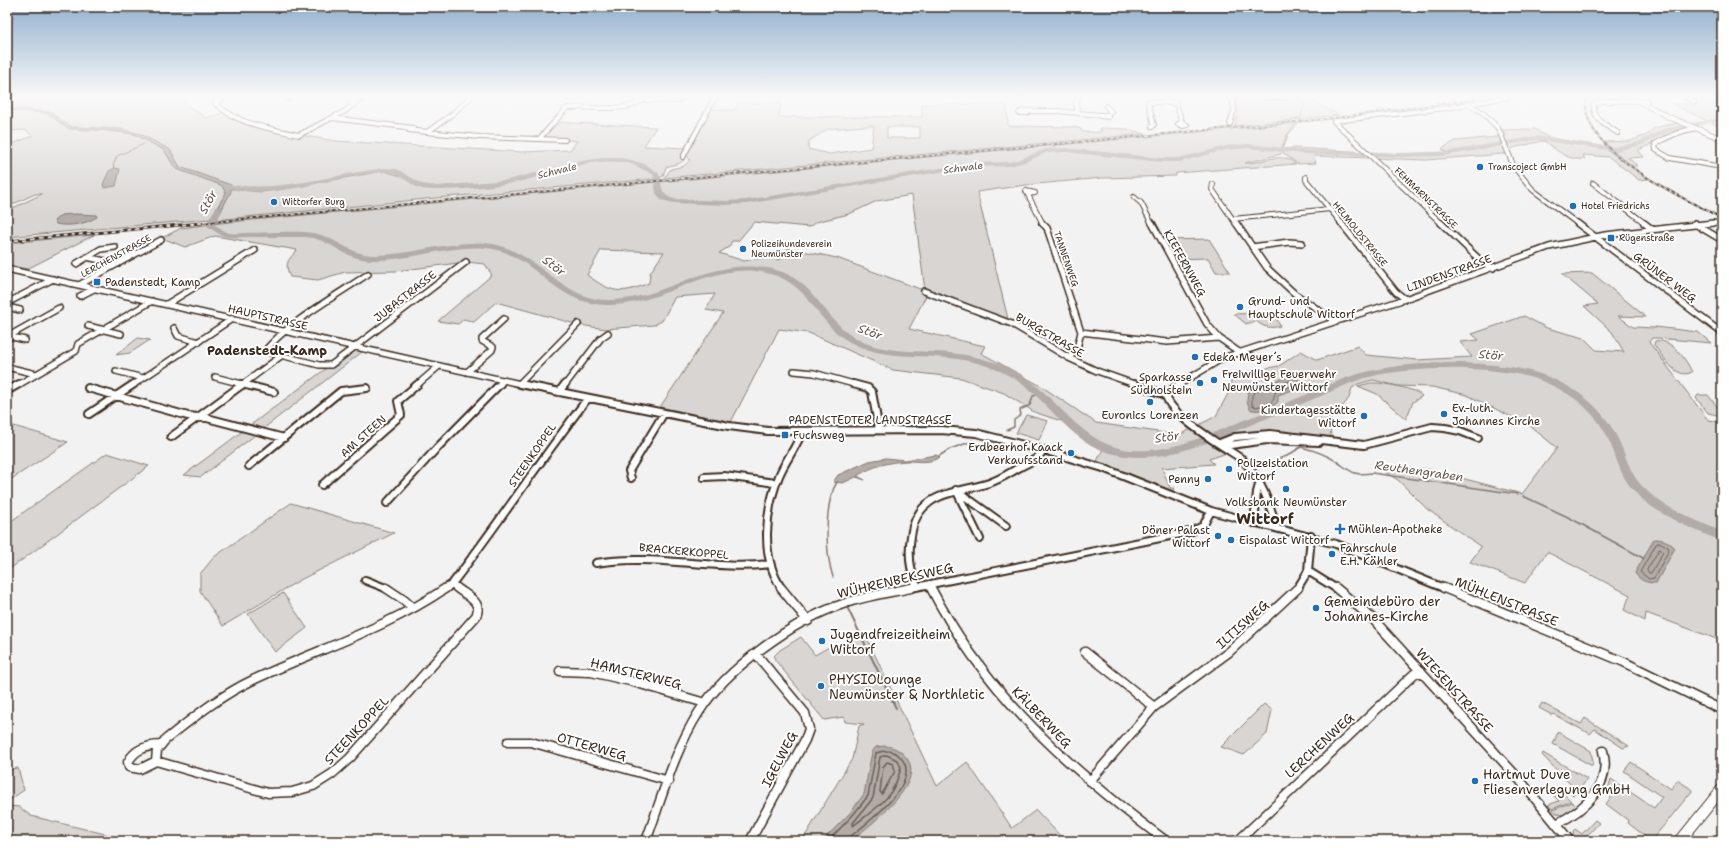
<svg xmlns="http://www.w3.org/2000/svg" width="1729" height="848" font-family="'Shantell Sans',sans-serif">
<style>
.green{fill:#d8d5d2;stroke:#8a8078;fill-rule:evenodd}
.water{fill:#b2aba7;stroke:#827770}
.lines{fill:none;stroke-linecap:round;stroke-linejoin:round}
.shore-far1{stroke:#6b5e55;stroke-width:1}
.shore{stroke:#6b5e55;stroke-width:1.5}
.stream-far2{stroke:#827770;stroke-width:1}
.stream-far1{stroke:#827770;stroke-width:1.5}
.stream{stroke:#827770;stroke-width:2}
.river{fill:#b2aba7;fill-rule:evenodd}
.minor-far3-casing{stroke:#3b2a1e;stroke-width:6}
.minor-far2-casing{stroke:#3b2a1e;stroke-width:8}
.minor-far1-casing{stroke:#3b2a1e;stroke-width:10}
.minor-casing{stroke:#3b2a1e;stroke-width:11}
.major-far1-casing{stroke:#3b2a1e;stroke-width:6}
.major-casing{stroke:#3b2a1e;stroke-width:12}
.minor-far3{stroke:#fff;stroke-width:4}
.minor-far2{stroke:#fff;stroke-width:5}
.minor-far1{stroke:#fff;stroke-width:6}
.minor{stroke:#fff;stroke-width:8}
.major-far1{stroke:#fff;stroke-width:4.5}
.major{stroke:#fff;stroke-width:10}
.rail-far1-casing{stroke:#3b2a1e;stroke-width:2}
.rail-casing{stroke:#3b2a1e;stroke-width:3}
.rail-far1{stroke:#fff;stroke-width:1;stroke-dasharray:3;stroke-linecap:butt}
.rail{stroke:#fff;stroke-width:1.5;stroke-dasharray:4;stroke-linecap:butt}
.poi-dot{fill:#1f6fb2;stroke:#fff;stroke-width:1.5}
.labels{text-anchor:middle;stroke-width:4;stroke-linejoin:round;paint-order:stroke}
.far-poi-label{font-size:9px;fill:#3b2a1e;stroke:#fff;text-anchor:start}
.far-street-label{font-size:9px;fill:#3b2a1e;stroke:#fff}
.far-water-label{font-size:10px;font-style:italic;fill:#65574e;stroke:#fff}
.street-label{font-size:11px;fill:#3b2a1e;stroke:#fff}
.poi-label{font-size:11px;fill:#3b2a1e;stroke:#fff;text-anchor:start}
.water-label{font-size:12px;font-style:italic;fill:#65574e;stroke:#fff}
.quarter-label{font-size:13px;font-weight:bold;fill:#3b2a1e;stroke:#fff}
.near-street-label{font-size:13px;fill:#3b2a1e;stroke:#fff}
.near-poi-label{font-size:13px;fill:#3b2a1e;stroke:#fff;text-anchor:start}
.district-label{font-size:15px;font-weight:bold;fill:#3b2a1e;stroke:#fff}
</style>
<rect width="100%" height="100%" fill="#f3f2f2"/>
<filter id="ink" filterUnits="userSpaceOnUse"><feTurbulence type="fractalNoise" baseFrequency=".025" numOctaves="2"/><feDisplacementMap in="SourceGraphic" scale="8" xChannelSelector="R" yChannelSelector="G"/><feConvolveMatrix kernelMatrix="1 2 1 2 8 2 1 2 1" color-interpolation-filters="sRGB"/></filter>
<g filter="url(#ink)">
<path class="green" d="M7,97H181L178,99L206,118L226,112L250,122L299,135L336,141L522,152L570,150L577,141L542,137L556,122L656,127L644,146L685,148L681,156L684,160L680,163L666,167L663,176L660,178C653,166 638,162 625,160L654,174L655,179L436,198L216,220L231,189L261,192L277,190L383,171L401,176L418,187L420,186C405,179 402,171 384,170L277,189L239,188L180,167L171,151L140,134L120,129L72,127L64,123L51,112L7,108Z
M1235,97L1298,98L1307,102L1313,101L1339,115L1235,126L1238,111Z
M1698,97H1722V128L1672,104H1696L1697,103L1694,101L1703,100Z
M738,103H781L779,117H922V104L1007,105L1008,126L1074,127L1081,129L1082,132H1101L1100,128L1128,129L1145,134L664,178L671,169L684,166L690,160L686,155L712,109L735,110ZM865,126H874L871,148L830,154L808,149L809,141L828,129ZM887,127H920V138H887Z
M7,110L47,113L52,116L63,126L134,134L164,150L175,168L221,185L226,193L210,219L7,237V211L42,194H35L7,207V146L32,136L26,130L7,131Z
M1296,123L1298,124L1288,135L1283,150H1281V154L1245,163C1262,164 1280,150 1296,164L1176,173V176L1102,178L1026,185L977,192L1008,319L925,290L912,195L877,201L849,214L816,222L809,227L754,222L738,241H732L729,247L719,253L744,261L765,257L780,260L788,248L837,258L928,292L909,329L985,346L981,353L1041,386L1096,423L1179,435L1191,429L1227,453L1209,459L1214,464L1162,468L1170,488H1175L1172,491L1097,461L1104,447L1079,435L1067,423L1034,412L1004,393L961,378L893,370L809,333L779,329L731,422L660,407L723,313L706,310L715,294L675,297L662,321L654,325L606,329L579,325L496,302L474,322L464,319L458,324L438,321L492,275L485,264L466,262L396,271L345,272L318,280L290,277C284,262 288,261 297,250L215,236L185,247L162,238L181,228L220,223L656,182L655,185L658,182ZM601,250L663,252H664L650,273L649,283C620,295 612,293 587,275Z
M1677,123L1688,127C1667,132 1657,143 1638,150L1644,157L1628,158L1638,166H1632L1604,142L1630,141L1647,135L1654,128Z
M1535,129L1547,137L1605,148L1648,179L1639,180L1609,157L1583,155L1585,159C1568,161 1559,152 1546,142L1542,141L1513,148L1504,154L1426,160L1314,156L1316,163L1298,164L1283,153L1284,149L1295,148L1404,154L1446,152L1442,149L1455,141L1506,136L1502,130Z
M94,235L27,269L7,265L8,243Z
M1209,239L1230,272H1216L1208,258L1175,259L1165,240Z
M1592,273L1646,317L1618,316L1633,327L1656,328L1655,327L1698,332L1711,343L1657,338H1652L1649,342L1708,420L1722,422V641L1646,613L1645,621L1624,610L1630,595L1547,552L1525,583L1470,562L1481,547L1427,509L1398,480L1380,469H1427L1522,494L1557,448L1530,426L1467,395L1432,387L1398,386L1373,380L1358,384L1352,388L1349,398L1343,406L1330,417L1331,438L1275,432L1221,439L1199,425L1216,416L1230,390L1231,381L1245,372L1279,366L1301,351L1317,360L1358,346L1366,355L1417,360L1472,357L1460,342L1479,340L1472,334L1524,316L1547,328L1584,338L1596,350L1624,352L1612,332L1584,306L1598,304L1562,274Z
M1261,313L1276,317L1280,326C1270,329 1263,327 1256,321L1246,324L1234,314Z
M138,338L150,340L130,353L116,355Z
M1655,341C1671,338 1686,359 1692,372C1676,381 1662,355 1654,345Z
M356,350L362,352L201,477L184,475L328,367Z
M1371,383C1381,382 1417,389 1422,396L1413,402L1406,419L1377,394L1358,386Z
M1698,395H1708L1722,413V416L1708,413L1696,398Z
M1026,415L1048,421L1039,440L1016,433Z
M7,424L68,442L7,482Z
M107,453L149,466L7,571V524Z
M291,503L394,533L300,580L223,626L200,591V574L214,557Z
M283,593L307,628L275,652L248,614Z
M864,632L937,786L967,762L1012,828L1036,810L1065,841H802L852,759L859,726L864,724L845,722L844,717L824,720L775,660L774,656L780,650L801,637L815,655L829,647L833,651Z
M1542,703L1581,724L1585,718L1629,746L1623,748L1595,729L1590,734L1553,714L1552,715L1539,708Z
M1264,704L1272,710L1267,734L1244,755L1221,747Z
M1558,732L1591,751L1593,762L1592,766L1553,744Z
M1543,753L1587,779L1578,792L1577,791L1573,795L1568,790L1573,787L1542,755Z
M1631,762L1671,789L1677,780L1693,790L1651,841L1628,823L1629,821L1606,804L1614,793L1608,789L1611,779L1654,808L1662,797L1624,771Z
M18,768L24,790L7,802V770Z
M1563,793L1571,801L1552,809L1548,805L1559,801L1554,796Z
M1572,802L1576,806C1569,814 1561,819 1553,810Z
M10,806L19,807L31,816L134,841H7V807Z
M1595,820L1599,823L1586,837L1591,841H1578L1574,836L1573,831L1575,829L1582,834Z"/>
<path class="water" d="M7,108L51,112L64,123L72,127L120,129L140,134L169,149L180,167L239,188L231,189V192L216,220L209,221L226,193L221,185L176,169L164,150L134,134L116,131L70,129C61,126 56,117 47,113L7,110Z
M115,168L120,169L116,186L104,188L103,184L109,171Z
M75,214L96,215L97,217C86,224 69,227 56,224L54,221L61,215Z
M1291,376L1301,381L1304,386L1278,395V402C1271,408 1258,413 1250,409L1247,401L1248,392L1254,388Z
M936,455L940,457C929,464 919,461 907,461C888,462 873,466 857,476L865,480L856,477L843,483L833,482L838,475L869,461L886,458L905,460Z
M1654,539C1663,539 1669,541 1675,548L1656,583C1647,583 1640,581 1635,573Z
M885,746C895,747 902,751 908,760C924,786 868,826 851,841H822L850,813L864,794L872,752L876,747Z"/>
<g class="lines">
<path class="shore-far1" d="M1291,381L1295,382V385L1276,391L1272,402L1257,407L1252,406V395L1255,392Z
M1661,543L1668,547L1669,550L1654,578L1649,579L1640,572L1656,544Z
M1660,549L1663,552L1651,573H1649L1647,570Z"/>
<path class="shore" d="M887,755L897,760L901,767C894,799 877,807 853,826V823L873,798L880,757Z
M887,762L893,764L895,771L882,794L880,792L883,767Z
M828,841L853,815L868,796L876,753C885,750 894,749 901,758C923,782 867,823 851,836L849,841"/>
<path class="stream-far2" d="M1281,99H1297L1305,102L1301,117L1291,120L1295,124
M1281,150L1287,135L1295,125
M115,168L113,166L117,156L144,144"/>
<path class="stream-far1" d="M1007,430L1014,427V420L1021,415L1020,410L1030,405L1033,396L1040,394
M939,456L950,449L973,441
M1256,466L1287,456L1301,447C1313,450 1325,454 1336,461C1351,471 1352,476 1372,473L1518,494
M1523,496L1570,518L1643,558
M833,577C825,553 824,503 837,482"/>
<path class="stream" d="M848,609L896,708"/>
<path class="river" d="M1722,115L1721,121L1670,131L1642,145L1615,151L1537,140L1444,156L1398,157L1303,154L1247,148L1226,150L1179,162H1162L1065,152L1046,153L1022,163L1009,166L970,167L746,204L725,205L674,203L661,200L656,193L653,174C643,169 633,163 622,162C583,158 545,178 507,184C486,187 458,190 438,190C432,190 422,190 417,187C405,181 398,171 385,172C334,175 287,198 236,190C231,189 225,189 221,186L225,184C281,193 329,175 384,168L397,169L422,184L437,186L507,180L582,161L602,158H622L635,161L658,172C664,185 658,194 674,199L725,201L746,200L970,163L1009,162L1018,160L1045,149L1065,148L1162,158H1179L1226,146L1247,144L1303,150L1398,153L1444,152L1537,136L1615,147L1638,142L1666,128L1717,118Z
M216,208L223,210L214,224C216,226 226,232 229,233C234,234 240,233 246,233C265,233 295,230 313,233C336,237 351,256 376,255C413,255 448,241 485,243C537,247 560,303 613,300C673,297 710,254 776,270C815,280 825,323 859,340C886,354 920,350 950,353C972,355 995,361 1015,371C1058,394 1078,445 1131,450C1171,453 1208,435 1244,420C1268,411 1291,401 1315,391C1330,385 1345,377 1362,373C1404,361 1478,360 1521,369C1564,378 1601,401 1619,441C1626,456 1630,474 1642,486C1663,509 1695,519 1722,532V541C1694,530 1654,514 1634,491C1620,476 1616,456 1608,438C1592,404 1557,383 1521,375C1482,366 1408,367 1369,377C1352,381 1337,389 1321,396C1295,407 1269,417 1243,428C1209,442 1174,458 1137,457C1066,454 1057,399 1004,373C991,367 977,362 963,360C927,353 888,361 854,344C811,323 813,277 755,271C702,266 659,307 607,305C552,304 534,252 486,248C449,245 413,260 376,260C346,261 337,244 313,238C309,237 300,237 296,237C279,237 262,237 245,237C239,237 234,238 228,237C220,236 213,230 206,225Z"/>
<defs>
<path id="minor-far3" d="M225,97L215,103C238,125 269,128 299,135L345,111L364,97H359
M288,97V99
M1078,97L1076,103L1078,113
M1174,97L1182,122
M1264,97H1286
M1685,97L1694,102
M645,100L676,101L684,97
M356,103L350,102L358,97
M1468,104L1482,112L1498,128L1514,167L1533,190L1578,224
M1106,106L1111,112L1107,115
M1027,112L1028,113H1019L1023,111H1058L1100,115
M1101,115H1107L1108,117L1100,116Z
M332,118L413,128
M1334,121L1442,224
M1334,121L1446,108L1508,97
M1182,122L1187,125L1183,126L1178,124Z
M1230,124L1234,110L1232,97
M1152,127L1154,125L1148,102L1176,103
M1696,128C1681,131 1668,136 1655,144L1656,150L1670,158L1722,167
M409,130L427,132L450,116L471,97
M427,132L480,137L565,140
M1618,133C1607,126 1592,119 1594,104L1603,101H1647
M539,139L567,108C592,105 627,115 647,97
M683,157L715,97
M1306,177V180L1342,224
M1593,183L1646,224
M1213,184L1212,189L1236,224
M1028,194L1035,193L1026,191L1043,224
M1134,197L1141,203L1152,224
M1233,219L1330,209
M1704,224L1722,222"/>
<path id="minor-far2" d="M1042,223L1047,228L1081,332
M1152,223L1207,324L1219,338
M1236,223L1267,268L1294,293L1336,322
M1341,223L1396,292L1405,299
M1441,223L1482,262L1493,268
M1577,223L1722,333
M1644,223L1652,229
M1695,224L1722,240
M1252,247L1289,242L1302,243
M87,257L118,264
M76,264L101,249L115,247
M7,269L525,385
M368,274C339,294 286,324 265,351L319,365H331L466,262
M79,285L161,240
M924,291L1012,324L1069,358L1097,371L1137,385
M80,296L94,289
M7,303L53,279
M167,304L255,250
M7,307L20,310
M88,326L121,334
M174,328L178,336L199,342
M9,336L25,340
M7,337L59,308
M1069,358L1077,348L1081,332L1167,342L1219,338L1239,352
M7,367L36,374
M116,371L143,378
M794,371L814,373L857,385
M467,372L492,350L493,347L482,341V339L504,319
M215,377L246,385
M519,384L578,324
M18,385L76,351L78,344L152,301
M133,385L232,319
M242,385L281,356
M417,385L439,366
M499,385L504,380
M565,385L601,338L608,333
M1178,385L1223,358L1405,299L1549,247L1605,235L1713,223"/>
<path id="minor-far1" d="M242,384L274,392
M520,384L729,426L768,431L941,430L976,433L1043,450L1103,468L1211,511L1336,544L1446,589
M853,384L868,388L872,392L879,430
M1134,384L1166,395
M1179,384L1166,395C1169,415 1224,447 1242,459C1261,479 1269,502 1277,528
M88,388L188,416L207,418L284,438
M7,391L19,384
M559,392L565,384
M89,414L134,384
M171,437L243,384
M1220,443L1235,437L1270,434L1364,445L1432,427L1445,428L1460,431L1478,438
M1223,446L1267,440L1319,442
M249,466L341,391L367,388
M704,477L724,476L776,483
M631,478L629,471L664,413
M322,485L401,415L398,401L418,384
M956,490L1006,526
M957,492L980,539
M387,503L436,449L500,384
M1254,523L1257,492L1260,481
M596,563C654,553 712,571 770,564
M1308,571L1337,589
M365,580L388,589
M452,584C499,523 541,459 588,398
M929,584L932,589
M917,587C910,571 908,554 911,536C917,491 955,494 989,483C1001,479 1011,472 1022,466C1030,462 1039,459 1043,450
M445,589L452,584L458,589
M782,589C760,557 765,511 779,476C785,461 796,448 802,432
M906,589L1190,532L1203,526L1211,511
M1297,589L1308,571L1311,536"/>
<path id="minor" d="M386,588L404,600L413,608
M446,588C386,629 318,649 253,680C221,695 193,718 165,740L157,750L156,761L268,793L292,792L313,786L332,774L350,758L476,616C483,602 467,596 457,588
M781,588L808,621
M931,588C985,694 1072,771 1166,841
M1336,588L1373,619L1519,779L1570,841
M1444,588L1624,662L1722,710
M1085,652L1154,707
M560,671L591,672L630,681L705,703
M508,742H531L669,781
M156,761L140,769L129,767L128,762C135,749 146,746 160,745
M1090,781L1154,707L1229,652L1298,588
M1556,824C1585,810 1612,785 1603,751
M646,841C662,798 674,751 699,712C726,669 794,620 843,604C865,596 888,593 911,588
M750,841L805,740L809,729L805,713L756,654
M1238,841L1414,674L1421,671"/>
<path id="major-far1" d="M1631,97L1669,117L1722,139"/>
<path id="major" d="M1680,841L1722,789"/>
</defs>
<use href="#minor-far3" class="minor-far3-casing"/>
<use href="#minor-far2" class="minor-far2-casing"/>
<use href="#minor-far1" class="minor-far1-casing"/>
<use href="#minor" class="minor-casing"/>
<use href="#major-far1" class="major-far1-casing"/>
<use href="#major" class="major-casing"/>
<use href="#minor-far3" class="minor-far3"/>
<use href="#minor-far2" class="minor-far2"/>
<use href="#minor-far1" class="minor-far1"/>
<use href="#minor" class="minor"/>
<use href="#major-far1" class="major-far1"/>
<use href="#major" class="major"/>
<defs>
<path id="rail-far1" d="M1586,97C1586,103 1586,110 1587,115C1598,158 1685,200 1722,218
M191,224L1326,119L1493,97"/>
<path id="rail" d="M7,241L202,223"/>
</defs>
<use href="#rail-far1" class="rail-far1-casing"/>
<use href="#rail" class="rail-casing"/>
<use href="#rail-far1" class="rail-far1"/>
<use href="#rail" class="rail"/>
</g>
</g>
<linearGradient id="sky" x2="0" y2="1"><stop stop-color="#92b0ce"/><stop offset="0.45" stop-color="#faf9f9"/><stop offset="1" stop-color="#faf9f9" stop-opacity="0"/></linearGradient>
<rect width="1729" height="215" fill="url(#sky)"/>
<g class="poi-dot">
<circle cx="1480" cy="167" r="4"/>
<circle cx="274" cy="202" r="4"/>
<circle cx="1573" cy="206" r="4"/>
<rect x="1607" y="234" width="8" height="8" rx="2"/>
<circle cx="743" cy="249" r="4"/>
<rect x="93" y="278" width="8" height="8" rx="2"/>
<circle cx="1240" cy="307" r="4"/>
<circle cx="1195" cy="357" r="4"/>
<circle cx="1214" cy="380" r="4"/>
<circle cx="1200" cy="383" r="4"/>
<circle cx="1150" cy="402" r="4"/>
<circle cx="1444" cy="414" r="4"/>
<circle cx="1364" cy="416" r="4"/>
<rect x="781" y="431" width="8" height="8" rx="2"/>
<circle cx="1071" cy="453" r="4"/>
<circle cx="1229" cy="469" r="4"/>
<circle cx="1208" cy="479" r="4"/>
<circle cx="1286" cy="489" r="4"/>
<path d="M1338 523h4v4h4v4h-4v4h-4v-4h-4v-4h4z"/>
<circle cx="1218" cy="536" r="4"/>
<circle cx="1231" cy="540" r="4"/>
<circle cx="1332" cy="554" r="4"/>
<circle cx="1316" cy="608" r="4"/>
<circle cx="822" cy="641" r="4"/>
<circle cx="821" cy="686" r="4"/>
<circle cx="1475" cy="781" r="4"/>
</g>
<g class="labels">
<g class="far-poi-label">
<text x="1488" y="170">Transcoject GmbH</text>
<text x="282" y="205">Wittorfer Burg</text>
<text x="1581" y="209">Hotel Friedrichs</text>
<text x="1619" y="241">Rügenstraße</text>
<text x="751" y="247">Polizeihundeverein<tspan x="751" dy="10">Neumünster</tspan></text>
</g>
<g class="far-street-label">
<text transform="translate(1426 198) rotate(44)" y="3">FEHMARNSTRASSE</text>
<text transform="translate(1360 234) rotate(51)" y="3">HELMOLDSTRASSE</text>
<text transform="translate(116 256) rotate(-29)" y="3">LERCHENSTRASSE</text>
<text transform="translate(1066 259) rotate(71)" y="3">TANNENWEG</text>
</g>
<g class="far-water-label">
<text transform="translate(963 167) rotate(-7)" y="4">Schwale</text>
<text transform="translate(557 170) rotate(-14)" y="4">Schwale</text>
</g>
<g class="street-label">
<text transform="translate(1185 263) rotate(61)" y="4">KIEFERNWEG</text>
<text transform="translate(1449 273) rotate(-20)" y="4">LINDENSTRASSE</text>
<text transform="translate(1665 277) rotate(37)" y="4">GRÜNER WEG</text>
<text transform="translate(405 296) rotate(-38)" y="4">JUBASTRASSE</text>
<text transform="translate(268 317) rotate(13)" y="4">HAUPTSTRASSE</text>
<text transform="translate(1050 335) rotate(30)" y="4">BURGSTRASSE</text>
<text x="870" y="424">PADENSTEDTER LANDSTRASSE</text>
<text transform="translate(363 436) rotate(-42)" y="4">AM STEEN</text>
<text transform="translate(532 455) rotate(-55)" y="4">STEENKOPPEL</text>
<text transform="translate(684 551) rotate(5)" y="4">BRACKERKOPPEL</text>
</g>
<g class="poi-label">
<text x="105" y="286">Padenstedt, Kamp</text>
<text x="1248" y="305">Grund- und<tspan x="1248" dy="13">Hauptschule Wittorf</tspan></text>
<text x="1203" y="361">Edeka Meyer´s</text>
<text x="1222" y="378">Freiwillige Feuerwehr<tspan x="1222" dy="13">Neumünster Wittorf</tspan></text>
<text x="1192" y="381" text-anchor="end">Sparkasse<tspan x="1192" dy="13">Südholstein</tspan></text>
<text x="1452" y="412">Ev.-luth.<tspan x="1452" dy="13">Johannes Kirche</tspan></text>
<text x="1356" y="414" text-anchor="end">Kindertagesstätte<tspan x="1356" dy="13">Wittorf</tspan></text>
<text x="1150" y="419" text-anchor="middle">Euronics Lorenzen</text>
<text x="793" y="439">Fuchsweg</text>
<text x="1063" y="451" text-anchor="end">Erdbeerhof Kaack<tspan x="1063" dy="13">Verkaufsstand</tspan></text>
<text x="1237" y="467">Polizeistation<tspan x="1237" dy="13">Wittorf</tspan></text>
<text x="1200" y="483" text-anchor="end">Penny</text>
<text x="1286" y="506" text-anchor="middle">Volksbank Neumünster</text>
<text x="1348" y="533">Mühlen-Apotheke</text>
<text x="1210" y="534" text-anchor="end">Döner Palast<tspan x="1210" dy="13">Wittorf</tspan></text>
<text x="1239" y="544">Eispalast Wittorf</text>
<text x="1340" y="552">Fahrschule<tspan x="1340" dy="13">E.H. Kähler</tspan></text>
</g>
<g class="water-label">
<text transform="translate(208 202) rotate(-62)" y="4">Stör</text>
<text transform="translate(554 266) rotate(37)" y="4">Stör</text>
<text transform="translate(870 332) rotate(20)" y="4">Stör</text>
<text transform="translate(1491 355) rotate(5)" y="4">Stör</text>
<text transform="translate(1167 437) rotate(-8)" y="4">Stör</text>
<text transform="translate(1419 471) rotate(8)" y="4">Reuthengraben</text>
</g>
<g class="quarter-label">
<text x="267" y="355">Padenstedt-Kamp</text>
</g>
<g class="near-street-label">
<text transform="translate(895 580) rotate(-13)" y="5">WÜHRENBEKSWEG</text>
<text transform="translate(1507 601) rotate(22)" y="5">MÜHLENSTRASSE</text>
<text transform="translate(1242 624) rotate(-42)" y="5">ILTISWEG</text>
<text transform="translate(636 673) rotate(14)" y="5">HAMSTERWEG</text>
<text transform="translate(1455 690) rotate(48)" y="5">WIESENSTRASSE</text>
<text transform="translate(1042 717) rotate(46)" y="5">KÄLBERWEG</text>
<text transform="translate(356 730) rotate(-47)" y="5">STEENKOPPEL</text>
<text transform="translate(1319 745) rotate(-43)" y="5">LERCHENWEG</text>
<text transform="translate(592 746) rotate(16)" y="5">OTTERWEG</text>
<text transform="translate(779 759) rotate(-62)" y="5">IGELWEG</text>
</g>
<g class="near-poi-label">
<text x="1324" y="606">Gemeindebüro der<tspan x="1324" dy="15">Johannes-Kirche</tspan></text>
<text x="830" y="639">Jugendfreizeitheim<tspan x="830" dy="15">Wittorf</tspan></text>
<text x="829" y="684">PHYSIOLounge<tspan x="829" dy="15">Neumünster &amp; Northletic</tspan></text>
<text x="1483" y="779">Hartmut Duve<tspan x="1483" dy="15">Fliesenverlegung GmbH</tspan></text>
</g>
<g class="district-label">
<text x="1265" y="524">Wittorf</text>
</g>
</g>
<rect width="1729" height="848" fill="none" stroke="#fff" stroke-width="24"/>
<rect x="12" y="12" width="1705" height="824" fill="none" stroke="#3b2a1e" stroke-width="1.5" filter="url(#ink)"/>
</svg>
